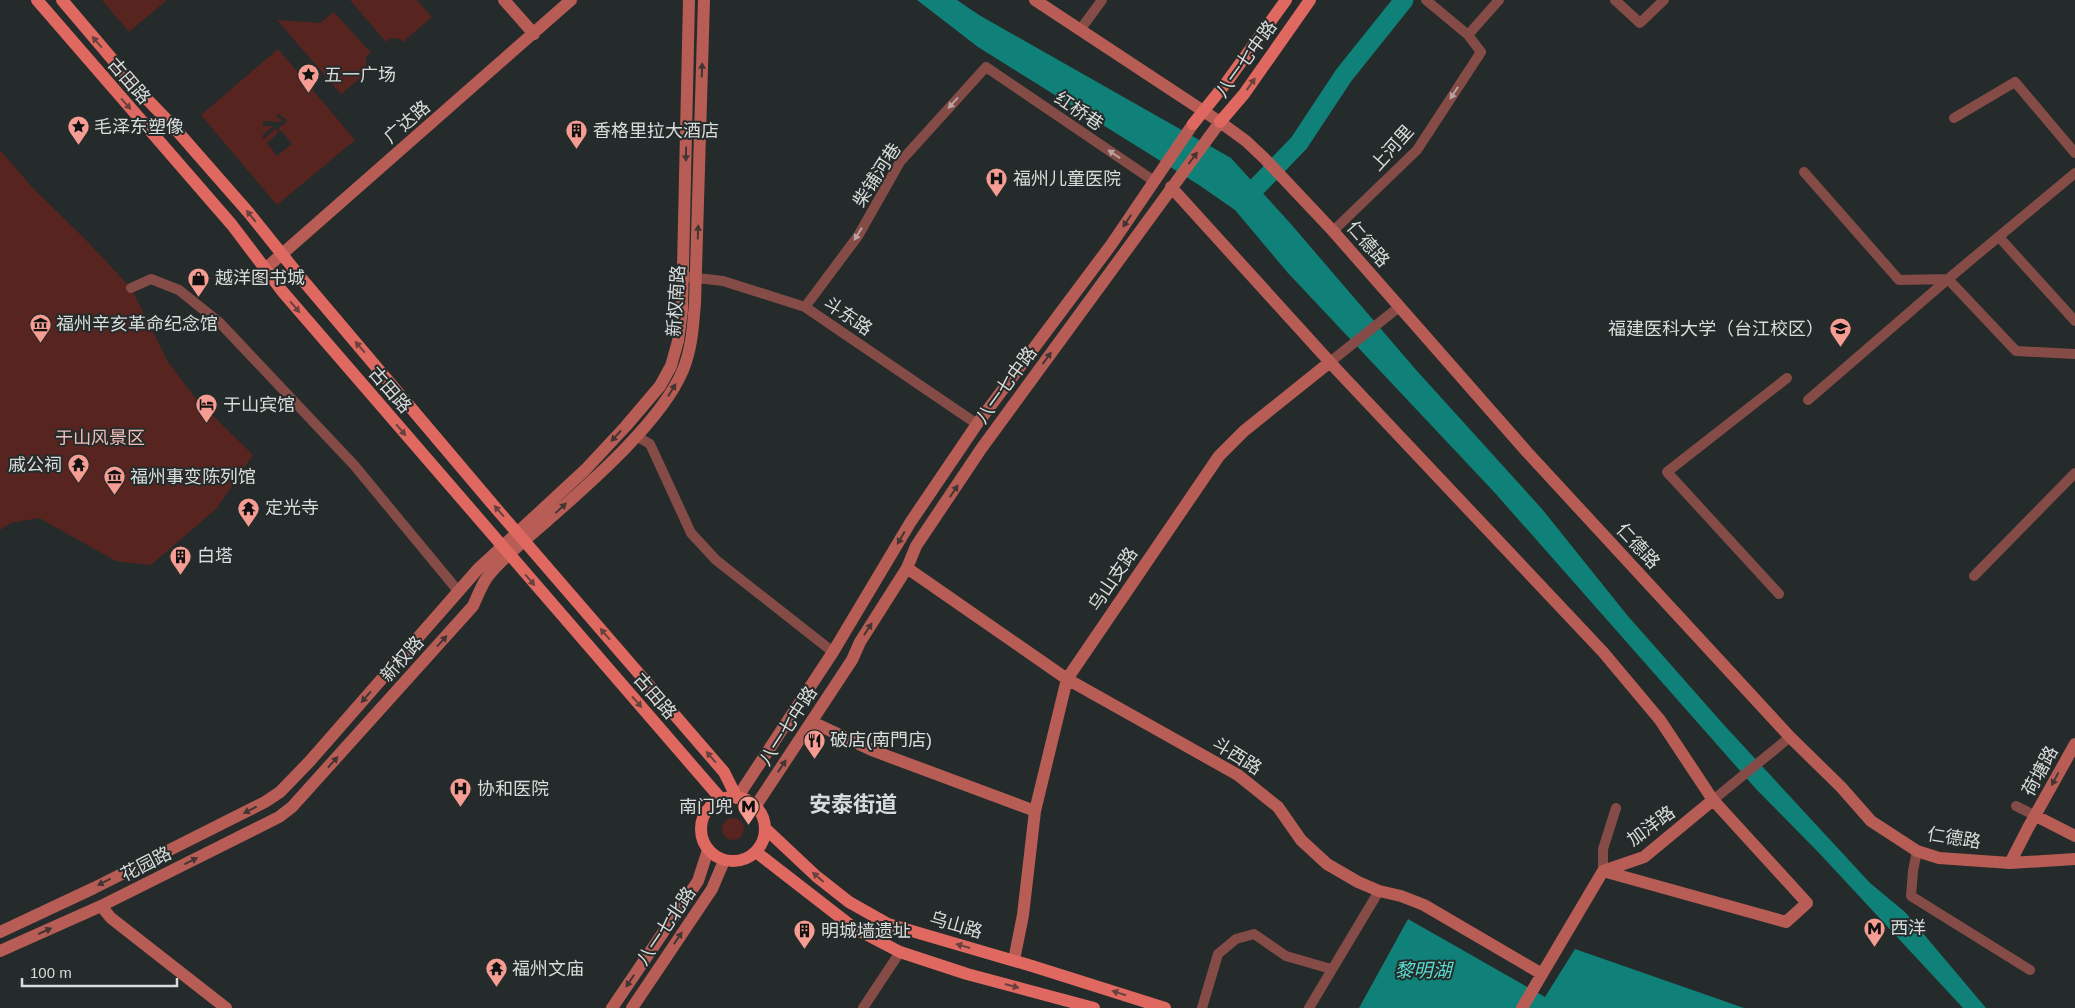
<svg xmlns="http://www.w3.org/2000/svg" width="2075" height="1008" font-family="Arial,'Noto Sans SC',sans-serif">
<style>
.green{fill:#582420;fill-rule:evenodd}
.water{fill:#0f8178}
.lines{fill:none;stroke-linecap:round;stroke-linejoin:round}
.river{stroke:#0f8178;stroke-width:19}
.street{stroke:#854c47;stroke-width:10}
.secondary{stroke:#b85d55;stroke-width:12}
.primary{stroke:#df6960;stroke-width:12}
.oneway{fill:#66413d}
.oneway2{fill:#423533}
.oneway3{fill:#b7a2a0}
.labels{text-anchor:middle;stroke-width:4;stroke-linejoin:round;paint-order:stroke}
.street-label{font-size:18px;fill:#d8dcdb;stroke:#252b2a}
.poi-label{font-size:18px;fill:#d8dcdb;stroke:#252b2a;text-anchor:start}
.park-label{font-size:18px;fill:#f1bfb9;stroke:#252b2a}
.water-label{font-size:19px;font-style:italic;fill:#58dcd0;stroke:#252b2a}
.district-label{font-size:22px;font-weight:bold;fill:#d4dddb;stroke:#252b2a}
</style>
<rect width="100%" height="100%" fill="#252b2a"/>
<path class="green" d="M102,0H167L129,32Z
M350,0H417L432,17L403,42L400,39L390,38L386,42Z
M334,12L371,53L366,57V68L369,71L341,94L277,20L320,23Z
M278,49L355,140L277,205L201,115ZM278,114L287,120L284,125L280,126L279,132L282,131L292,144L277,156L267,143L278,133L276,128L264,139L262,136L273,126H263V121L281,122V119L276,117Z
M0,150L32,187L86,240L131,288L168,362L196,399L253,455L217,508L151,565L116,561L39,518L10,523L0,530Z
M722 829a11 11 0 1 1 22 0a11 11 0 1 1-22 0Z"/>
<path class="water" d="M917,0H957L979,15L1231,158L1290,223L1417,371L1542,509L1627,615L1724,725L1870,883L1905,912L1986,1008H1963L1820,854L1757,790L1495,493L1288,273L1235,210L1199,185L978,47Z
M1408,919L1545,997L1575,949L1744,1008H1359Z"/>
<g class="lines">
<path class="river" d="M1245,199L1299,143L1344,75L1404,0"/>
<path class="street" d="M1615,0L1640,23L1664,0
M1080,30L1102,0
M1468,35L1499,0
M1954,118L2015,82L2075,153
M1804,172L1899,280L1948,279L2016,351L2075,354
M1333,231L1417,150L1481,52L1468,35L1426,0
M1999,237L2075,321
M688,277L723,281L805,307L977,424
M131,288L151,279L179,290L220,323L354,465L459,592
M805,307L858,236L900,162L986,67L1154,181
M1330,362L1399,307
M1808,400L1948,279L2075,173
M636,436L650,444L691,533L716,560L833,652
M1974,576L2075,473
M1779,594L1667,472L1787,378
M1713,800L1790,737
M2016,806L2036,816
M1917,851L1913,871L1911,896L2030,970
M1603,871V849L1616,808
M863,1008L900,952
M1202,1008L1218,954L1236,939L1254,934L1286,956L1331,969
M1309,1008L1379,891"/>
<path class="secondary" d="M504,0L534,34
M1035,0L1220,122L1246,141L1264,158L1333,231L1527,452L1790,737L1841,787L1871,821L1917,851L1939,858L2010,863L2075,859
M1171,187L1338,371L1603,652L1660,720L1713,800L1807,903L1786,922L1603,871
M265,269L571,0
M907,568L1067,679L1238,775L1278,807L1301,840L1327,864L1358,882L1379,891L1401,896L1424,905L1542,974
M812,722L874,751L1035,811
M737,798L833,652L910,523L977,424L1111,245L1193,124
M755,807L852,660L860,642L907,568L916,546L981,449L1220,122
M2036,816L2075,836
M2010,863L2028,828L2075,744
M101,906L111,918L226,1008
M0,932L94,888L265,802L280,792L310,761L478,569L585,470L626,426L660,386L671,366L678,341L682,311L689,0
M0,951L101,906L279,817L292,807L473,606C477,597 481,587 486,579C498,561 530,536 547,521C589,484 662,421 683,370C692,348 693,326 695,303L704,0
M1014,960L1023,915L1035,811L1067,679L1219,456L1244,431L1330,362
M612,1008L698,881L708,850
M632,1008L712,889L724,861
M1522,1008L1603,871L1644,857L1713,800"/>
<path class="primary" d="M37,0L232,225L282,291L721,799
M62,0L141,93L171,124L249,213L301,278L494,506L724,772L737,798
M1220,122L1244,94L1310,0
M1193,124L1226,83L1286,0
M701 829a32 32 0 1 1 64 0a32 32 0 1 1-64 0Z
M765,828L816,876L849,902L888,924L1032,966L1165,1008
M756,852L854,928L900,952L967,974L1094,1008"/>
</g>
<defs><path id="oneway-solid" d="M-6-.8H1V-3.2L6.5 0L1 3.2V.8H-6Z" transform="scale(1.25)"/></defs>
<g class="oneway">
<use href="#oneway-solid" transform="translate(97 42) rotate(-131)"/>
<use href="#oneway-solid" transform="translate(1251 84) rotate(-55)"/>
<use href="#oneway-solid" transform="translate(126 104) rotate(48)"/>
<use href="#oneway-solid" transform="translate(251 216) rotate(-129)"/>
<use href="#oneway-solid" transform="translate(295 307) rotate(49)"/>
<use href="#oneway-solid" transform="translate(360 347) rotate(-131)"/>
<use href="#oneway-solid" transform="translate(401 430) rotate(49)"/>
<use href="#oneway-solid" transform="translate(499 511) rotate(-131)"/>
<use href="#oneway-solid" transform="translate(530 580) rotate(49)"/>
<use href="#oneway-solid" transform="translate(605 634) rotate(-131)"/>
<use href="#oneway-solid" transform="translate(637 702) rotate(49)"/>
<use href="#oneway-solid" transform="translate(711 757) rotate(-131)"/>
<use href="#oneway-solid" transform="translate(818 877) rotate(-139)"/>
<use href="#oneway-solid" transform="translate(963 946) rotate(-164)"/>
<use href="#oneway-solid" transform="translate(1012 986) rotate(15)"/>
<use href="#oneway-solid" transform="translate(1119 993) rotate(-162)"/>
</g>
<g class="oneway2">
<use href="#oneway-solid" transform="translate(702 70) rotate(-88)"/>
<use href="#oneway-solid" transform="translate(686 154) rotate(91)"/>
<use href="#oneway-solid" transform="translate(1193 158) rotate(-53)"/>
<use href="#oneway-solid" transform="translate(1127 221) rotate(124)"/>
<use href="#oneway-solid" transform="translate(698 232) rotate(-88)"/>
<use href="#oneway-solid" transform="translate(1047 358) rotate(-54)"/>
<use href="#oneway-solid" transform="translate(672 390) rotate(-58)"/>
<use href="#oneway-solid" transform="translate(616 436) rotate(133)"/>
<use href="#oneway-solid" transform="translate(954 491) rotate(-56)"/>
<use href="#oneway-solid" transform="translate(561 508) rotate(-43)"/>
<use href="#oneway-solid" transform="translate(901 538) rotate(120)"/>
<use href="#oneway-solid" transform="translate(868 629) rotate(-57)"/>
<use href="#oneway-solid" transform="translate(442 641) rotate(-48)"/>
<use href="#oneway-solid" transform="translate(366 697) rotate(131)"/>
<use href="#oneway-solid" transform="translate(333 762) rotate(-48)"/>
<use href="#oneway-solid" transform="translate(782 766) rotate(-56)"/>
<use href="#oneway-solid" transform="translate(2055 779) rotate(118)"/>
<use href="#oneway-solid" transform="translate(250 810) rotate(153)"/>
<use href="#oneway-solid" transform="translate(191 861) rotate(-27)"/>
<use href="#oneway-solid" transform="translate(104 882) rotate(153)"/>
<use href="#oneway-solid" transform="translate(45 931) rotate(-24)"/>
<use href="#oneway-solid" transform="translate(678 938) rotate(-56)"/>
<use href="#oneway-solid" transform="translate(630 981) rotate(124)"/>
</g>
<g class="oneway3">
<use href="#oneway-solid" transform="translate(1454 93) rotate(123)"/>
<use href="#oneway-solid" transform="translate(953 103) rotate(132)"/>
<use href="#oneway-solid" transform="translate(1114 154) rotate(-146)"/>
<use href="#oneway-solid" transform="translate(858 234) rotate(122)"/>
</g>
<defs>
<symbol id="sight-pin" viewBox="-11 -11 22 30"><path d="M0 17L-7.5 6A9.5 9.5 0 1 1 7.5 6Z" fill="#f59c93" stroke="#252b2a"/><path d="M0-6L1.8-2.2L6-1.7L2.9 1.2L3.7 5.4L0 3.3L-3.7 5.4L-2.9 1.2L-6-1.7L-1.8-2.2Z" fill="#111"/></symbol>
<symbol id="building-pin" viewBox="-11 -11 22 30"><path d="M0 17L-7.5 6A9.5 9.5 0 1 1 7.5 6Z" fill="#f59c93" stroke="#252b2a"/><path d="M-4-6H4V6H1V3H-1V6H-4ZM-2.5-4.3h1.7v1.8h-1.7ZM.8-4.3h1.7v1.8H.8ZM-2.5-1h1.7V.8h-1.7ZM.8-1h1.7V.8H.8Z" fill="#111"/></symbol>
<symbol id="hospital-pin" viewBox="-11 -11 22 30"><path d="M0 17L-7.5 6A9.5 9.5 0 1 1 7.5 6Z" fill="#f59c93" stroke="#252b2a"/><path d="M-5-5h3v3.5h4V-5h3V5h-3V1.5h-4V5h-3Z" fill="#111"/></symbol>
<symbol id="shop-pin" viewBox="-11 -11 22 30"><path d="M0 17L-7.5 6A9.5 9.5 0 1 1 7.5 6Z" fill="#f59c93" stroke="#252b2a"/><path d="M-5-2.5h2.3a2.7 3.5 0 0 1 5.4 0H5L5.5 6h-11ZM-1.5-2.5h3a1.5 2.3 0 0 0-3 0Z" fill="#111"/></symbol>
<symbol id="museum-pin" viewBox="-11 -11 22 30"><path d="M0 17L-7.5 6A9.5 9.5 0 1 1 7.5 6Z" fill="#f59c93" stroke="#252b2a"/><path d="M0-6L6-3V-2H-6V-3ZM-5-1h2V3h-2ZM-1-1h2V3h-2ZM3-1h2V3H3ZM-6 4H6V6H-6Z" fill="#111"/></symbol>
<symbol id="university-pin" viewBox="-11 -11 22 30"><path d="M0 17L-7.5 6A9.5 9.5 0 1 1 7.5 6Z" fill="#f59c93" stroke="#252b2a"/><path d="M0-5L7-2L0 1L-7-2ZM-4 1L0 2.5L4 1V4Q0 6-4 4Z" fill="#111"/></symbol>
<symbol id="hotel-pin" viewBox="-11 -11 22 30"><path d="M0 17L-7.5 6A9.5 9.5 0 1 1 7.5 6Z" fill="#f59c93" stroke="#252b2a"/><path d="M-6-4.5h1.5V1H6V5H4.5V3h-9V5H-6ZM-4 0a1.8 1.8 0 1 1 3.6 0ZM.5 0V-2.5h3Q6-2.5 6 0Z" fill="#111"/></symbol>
<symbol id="temple-pin" viewBox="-11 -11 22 30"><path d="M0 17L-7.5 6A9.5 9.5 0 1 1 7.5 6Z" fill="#f59c93" stroke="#252b2a"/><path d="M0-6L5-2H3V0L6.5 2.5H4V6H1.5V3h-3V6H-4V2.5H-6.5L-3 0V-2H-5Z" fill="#111"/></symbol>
<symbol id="restaurant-pin" viewBox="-11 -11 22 30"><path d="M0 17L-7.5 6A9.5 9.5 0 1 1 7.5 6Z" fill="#f59c93" stroke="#252b2a"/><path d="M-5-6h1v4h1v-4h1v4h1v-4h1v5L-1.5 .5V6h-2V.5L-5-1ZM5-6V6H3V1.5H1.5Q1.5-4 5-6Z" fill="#111"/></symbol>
<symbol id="metro-pin" viewBox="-11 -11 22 30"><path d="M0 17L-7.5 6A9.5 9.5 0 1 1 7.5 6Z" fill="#f59c93" stroke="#252b2a"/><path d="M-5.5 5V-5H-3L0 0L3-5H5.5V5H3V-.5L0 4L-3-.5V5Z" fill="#111"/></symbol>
</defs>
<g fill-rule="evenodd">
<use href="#sight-pin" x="296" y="62" width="25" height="34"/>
<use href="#sight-pin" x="66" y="114" width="25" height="34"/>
<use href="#building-pin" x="564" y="118" width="25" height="34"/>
<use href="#hospital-pin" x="984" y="166" width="25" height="34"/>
<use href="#shop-pin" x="186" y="266" width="25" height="34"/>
<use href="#museum-pin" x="28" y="312" width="25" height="34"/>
<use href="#university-pin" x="1828" y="316" width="25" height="34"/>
<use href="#hotel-pin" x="194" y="392" width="25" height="34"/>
<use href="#temple-pin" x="66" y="452" width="25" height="34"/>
<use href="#museum-pin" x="102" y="464" width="25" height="34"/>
<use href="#temple-pin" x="236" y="496" width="25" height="34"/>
<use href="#building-pin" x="168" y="544" width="25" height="34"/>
<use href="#restaurant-pin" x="802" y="728" width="25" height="34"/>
<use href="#hospital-pin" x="448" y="776" width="25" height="34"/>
<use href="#metro-pin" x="736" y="794" width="25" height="34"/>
<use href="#metro-pin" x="1862" y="916" width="25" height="34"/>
<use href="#building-pin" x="792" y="918" width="25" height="34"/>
<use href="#temple-pin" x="484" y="956" width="25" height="34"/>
</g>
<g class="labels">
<g class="street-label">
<text transform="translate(1246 59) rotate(-54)" y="6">八一七中路</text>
<text transform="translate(129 81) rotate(49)" y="6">古田路</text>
<text transform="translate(1079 111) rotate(34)" y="6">红桥巷</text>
<text transform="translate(407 122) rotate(-41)" y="6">广达路</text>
<text transform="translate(1392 148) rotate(-48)" y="6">上河里</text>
<text transform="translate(877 175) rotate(-57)" y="6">柴铺河巷</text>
<text transform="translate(1368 244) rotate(49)" y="6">仁德路</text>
<text transform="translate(676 301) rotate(-86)" y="6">新权南路</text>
<text transform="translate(848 316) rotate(34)" y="6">斗东路</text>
<text transform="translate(1006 385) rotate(-54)" y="6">八一七中路</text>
<text transform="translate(390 390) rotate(49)" y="6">古田路</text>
<text transform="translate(1638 546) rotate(47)" y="6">仁德路</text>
<text transform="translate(1113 579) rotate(-56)" y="6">乌山支路</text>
<text transform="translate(402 659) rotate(-48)" y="6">新权路</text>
<text transform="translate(655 696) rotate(49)" y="6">古田路</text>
<text transform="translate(788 726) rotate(-57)" y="6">八一七中路</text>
<text transform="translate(1237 756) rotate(32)" y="6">斗西路</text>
<text transform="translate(2040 771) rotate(-61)" y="6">荷塘路</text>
<text transform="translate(1651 826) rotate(-36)" y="6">加洋路</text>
<text transform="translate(1954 838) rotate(9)" y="6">仁德路</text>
<text transform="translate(146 864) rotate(-27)" y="6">花园路</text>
<text transform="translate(956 925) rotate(16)" y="6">乌山路</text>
<text transform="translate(666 926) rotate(-56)" y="6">八一七北路</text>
</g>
<g class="poi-label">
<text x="324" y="81">五一广场</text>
<text x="94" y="133">毛泽东塑像</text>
<text x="593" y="137">香格里拉大酒店</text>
<text x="1013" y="185">福州儿童医院</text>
<text x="215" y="284">越洋图书城</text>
<text x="56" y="330">福州辛亥革命纪念馆</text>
<text x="1824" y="335" text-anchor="end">福建医科大学（台江校区）</text>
<text x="223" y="411">于山宾馆</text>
<text x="62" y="471" text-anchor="end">戚公祠</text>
<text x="130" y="483">福州事变陈列馆</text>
<text x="265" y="514">定光寺</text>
<text x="197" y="562">白塔</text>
<text x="830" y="746">破店(南門店)</text>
<text x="477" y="795">协和医院</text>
<text x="733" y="813" text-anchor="end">南门兜</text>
<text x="1890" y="934">西洋</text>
<text x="821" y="937">明城墙遗址</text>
<text x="512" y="975">福州文庙</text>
</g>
<g class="park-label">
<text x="100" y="444">于山风景区</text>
</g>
<g class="water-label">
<text x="1423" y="977">黎明湖</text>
</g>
<g class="district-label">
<text x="853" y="812">安泰街道</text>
</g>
</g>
<path d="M22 978v8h155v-8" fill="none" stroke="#d8dcdb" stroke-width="2.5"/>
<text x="30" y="978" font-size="15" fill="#d8dcdb" stroke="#252b2a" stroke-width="4" paint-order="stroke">100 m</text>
</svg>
